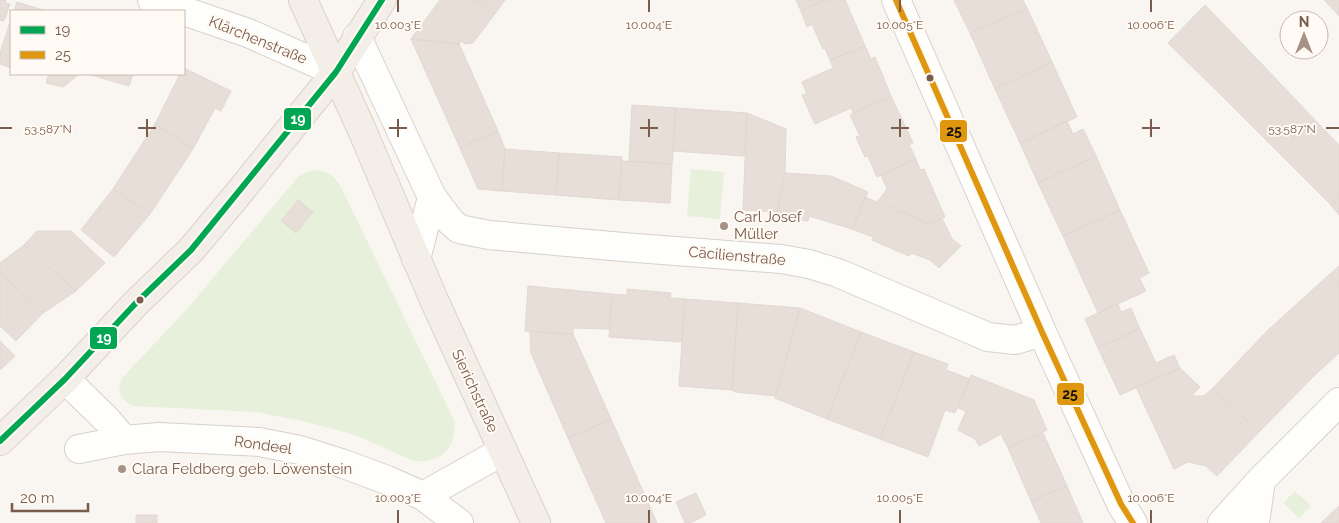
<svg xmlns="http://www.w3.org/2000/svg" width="1339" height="523" font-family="Raleway,sans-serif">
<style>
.green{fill:#e7f0db}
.building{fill:#e6ded7;stroke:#e2d8d2}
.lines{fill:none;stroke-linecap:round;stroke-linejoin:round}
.minor-casing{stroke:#d7d1cb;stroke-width:30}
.major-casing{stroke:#dad1cc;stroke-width:30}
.minor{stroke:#fefefd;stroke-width:28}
.major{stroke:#f3eee8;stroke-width:28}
.bus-1-casing{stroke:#fffaf3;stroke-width:10}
.bus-2-casing{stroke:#fffaf3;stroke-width:10}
.bus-1{stroke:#00a651;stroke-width:6}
.bus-2{stroke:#de970f;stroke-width:6}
.ticks{fill:none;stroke:#7a5c4d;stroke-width:2}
.bus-dot{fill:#7a5c4d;stroke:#fffaf3;stroke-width:2}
.poi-dot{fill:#a69286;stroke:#fffaf3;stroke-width:2}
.labels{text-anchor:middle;stroke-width:4;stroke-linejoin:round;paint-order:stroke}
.street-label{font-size:15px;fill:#7a5c4d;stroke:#fffaf3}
.poi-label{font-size:15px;fill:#7a5c4d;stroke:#fffaf3;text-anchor:start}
.ticks-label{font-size:12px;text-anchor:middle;fill:#7a5c4d;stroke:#fffaf3;stroke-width:4;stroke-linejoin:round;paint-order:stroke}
.line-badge{stroke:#fffaf3;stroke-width:2}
.badge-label{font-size:14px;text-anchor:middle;font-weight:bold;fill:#fff}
.pale-badge-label{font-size:14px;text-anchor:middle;font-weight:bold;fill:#111}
</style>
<rect width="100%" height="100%" fill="#f9f5f0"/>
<path class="green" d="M691,169L724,172L720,219L687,216Z
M316,170L329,173L339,183L454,420C457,447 442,464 414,461L355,435L307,422L256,412L134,406C120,401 115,388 124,376L187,309L298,177L303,173Z
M1295,491L1311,506L1299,518L1283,503Z"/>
<path class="building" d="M0,0H6L5,3L10,4L4,21L0,20Z
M440,0H474L494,15L473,43L465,44L461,41L459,44L411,39Z
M474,0H505L494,15Z
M796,0H826L801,11Z
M826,0H845L865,46L830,60L825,48L823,49L812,24L807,27L801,11Z
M954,0H1023L1027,8L970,33Z
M1324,0H1339V16Z
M17,2L46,11H14Z
M1205,5L1256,58L1220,94L1168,43Z
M1027,8L1052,62L995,89L970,33Z
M11,19V68L0,64V53Z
M411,39L459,44L498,131L460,148Z
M865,46L871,59L875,57L891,96L853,113L851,108L815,124L802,95L807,94L802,82L833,68L830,60Z
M1256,58L1314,119L1280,154L1220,94Z
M1052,62L1077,117L1020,143L995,89Z
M184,68L231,91L221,111L215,108L193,149L155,124L180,74H184Z
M49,74H79L63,87L46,83Z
M88,74H133L129,86Z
M891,96L913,143L909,145L916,159L877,177L868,156L865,157L856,137L860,136L850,115Z
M632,105L676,108L672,164L629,161Z
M676,108L747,113L744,156L673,151Z
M747,113L786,129L785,173L777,212L743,210Z
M1314,119L1339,145V198L1331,205L1280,154Z
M1067,121L1073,134L1083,129L1096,156L1038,183L1020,143Z
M155,124L193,149L150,214L113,189Z
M498,131L505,149L502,191L478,189L460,148Z
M505,149L559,153L556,195L502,191Z
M559,153L622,157L619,200L556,195Z
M1096,156L1120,210L1063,236L1038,183Z
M916,159L920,170L924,169L945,217L930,224L878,201L887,189L881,175Z
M622,161L672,164L670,203L619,200Z
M785,173L831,176L868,192L852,229L809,216L808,221L777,217Z
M113,189L150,214L114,257L81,230Z
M865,197L930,224L942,218L952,239L961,246L939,268L930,260L911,253L909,256L872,240L873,237L852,229Z
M1339,198V215L1331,205Z
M298,200L313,212L296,233L281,221Z
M1120,210L1149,273L1139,278L1146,291L1098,313L1063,236Z
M37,231H71L105,263L76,291L24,245Z
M24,245L76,291L43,313L0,272V263Z
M1339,266V283L1330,274Z
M0,272L43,313L16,341L0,326Z
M1330,274L1339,283V353L1315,375L1268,330Z
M528,286L612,294L609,329L573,328V334L525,331Z
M627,289L671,293L670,298L685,299L682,342L609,337L612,294L627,295Z
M685,299L738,303L732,390L679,386Z
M738,303L800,308L776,396L735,392L732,390Z
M1118,304L1121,312L1131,308L1140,329L1098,348L1085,319Z
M800,308L861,332L827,419L775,398Z
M1140,329L1156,363L1174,355L1180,368L1120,395L1098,348Z
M1268,330L1315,375L1259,432L1213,388Z
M530,332L573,334L611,419L568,438L531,353Z
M861,332L914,352L880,439L827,419Z
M0,341L15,356L0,370Z
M914,352L948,364L946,370L970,379L955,413L945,410L928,457L880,439Z
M1180,368L1200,387L1191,396H1204L1213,388L1259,432L1217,476L1206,466L1188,462L1174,469L1136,387Z
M971,375L1034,400L1047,430L1008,448L1001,434L979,446L975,439L958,430L966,411L958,408Z
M611,419L657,523H606L568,438Z
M1043,433L1067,486L1031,501L1008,448Z
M1067,486L1083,523H1041L1031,501Z
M696,493L706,515L690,523H685L676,502Z
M1339,506V523H1321Z
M136,515H157V523H136Z"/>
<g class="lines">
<defs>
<path id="minor" d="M152,0L248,33L336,72
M896,0L1042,332L1121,504L1133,523
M357,37L432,197L450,221L459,229L489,235L623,247L781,259L809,264L838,273L988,337L1015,340L1042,332
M416,259L432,197
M65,379L107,420L124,440
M79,449L124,440L159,437L259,442L300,450L341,463L387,480L423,496L459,523
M423,496L503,451
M1222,523L1261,480L1339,402
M1255,523L1261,480"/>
<path id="major" d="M303,0L362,130L434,300L536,523
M0,441L65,379L135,304L191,250L238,194L336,72L382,0"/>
</defs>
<use href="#minor" class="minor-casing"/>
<use href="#major" class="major-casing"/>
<use href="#minor" class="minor"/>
<use href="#major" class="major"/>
<defs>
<path id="bus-1" d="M0,441L65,379L135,304L191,250L336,72L382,0"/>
<path id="bus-2" d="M896,0L1042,332L1121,504L1133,523"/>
</defs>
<use href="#bus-1" class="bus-1-casing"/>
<use href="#bus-2" class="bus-2-casing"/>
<use href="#bus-1" class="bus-1"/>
<use href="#bus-2" class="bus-2"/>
</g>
<path class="ticks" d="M398,0V12M649,0V12M900,0V12M1151,0V12M147,119V137M398,119V137M649,119V137M900,119V137M1151,119V137M0,128H12M138,128H156M389,128H407M640,128H658M891,128H909M1142,128H1160M1326,128H1339M398,510V523M649,510V523M900,510V523M1151,510V523"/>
<g class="bus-dot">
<circle cx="930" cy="78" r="4.5"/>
<circle cx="140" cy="300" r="4.5"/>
</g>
<g class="poi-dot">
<circle cx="724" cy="226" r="5"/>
<circle cx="122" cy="469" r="5"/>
</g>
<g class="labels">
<g class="street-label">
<text transform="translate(258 40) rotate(22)" y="5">Klärchenstraße</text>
<text transform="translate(737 256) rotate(5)" y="5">Cäcilienstraße</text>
<text transform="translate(475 391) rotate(65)" y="5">Sierichstraße</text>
<text transform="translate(263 445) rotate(8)" y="5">Rondeel</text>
</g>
<g class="poi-label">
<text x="734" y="222">Carl Josef<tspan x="734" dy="17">Müller</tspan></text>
<text x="132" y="474">Clara Feldberg geb. Löwenstein</text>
</g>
</g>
<g class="ticks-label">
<text x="398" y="29">10.003°E</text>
<text x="649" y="29">10.004°E</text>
<text x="900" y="29">10.005°E</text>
<text x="1151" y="29">10.006°E</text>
<text x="48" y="133">53.587°N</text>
<text x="1292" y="133">53.587°N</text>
<text x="398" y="502">10.003°E</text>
<text x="649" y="502">10.004°E</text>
<text x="900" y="502">10.005°E</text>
<text x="1151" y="502">10.006°E</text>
</g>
<g class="line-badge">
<rect x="283" y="107" width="29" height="24" rx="5" fill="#00a651"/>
<rect x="939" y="119" width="29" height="24" rx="5" fill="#de970f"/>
<rect x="89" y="326" width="29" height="24" rx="5" fill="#00a651"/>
<rect x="1056" y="382" width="29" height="24" rx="5" fill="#de970f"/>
</g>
<g class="badge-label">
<text x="298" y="124">19</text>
<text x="104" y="343">19</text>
</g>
<g class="pale-badge-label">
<text x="954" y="136">25</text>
<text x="1070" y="399">25</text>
</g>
<rect x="10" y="10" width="175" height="65" fill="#fffaf3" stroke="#cabbb1"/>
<rect x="20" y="26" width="25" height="8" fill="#00a651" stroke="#cabbb1"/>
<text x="55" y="35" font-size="15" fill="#7a5c4d">19</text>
<rect x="20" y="51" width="25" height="8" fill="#de970f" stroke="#cabbb1"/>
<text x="55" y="60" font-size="15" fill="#7a5c4d">25</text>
<g transform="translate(1304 35)"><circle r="24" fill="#fffaf3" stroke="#cabbb1"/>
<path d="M0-4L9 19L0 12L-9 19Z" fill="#a69286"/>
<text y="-8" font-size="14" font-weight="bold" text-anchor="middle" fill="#7a5c4d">N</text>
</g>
<path d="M12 503v8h76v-8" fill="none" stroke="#7a5c4d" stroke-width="2.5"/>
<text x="20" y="503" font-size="15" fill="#7a5c4d" stroke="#fffaf3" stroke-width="4" paint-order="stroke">20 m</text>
</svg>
